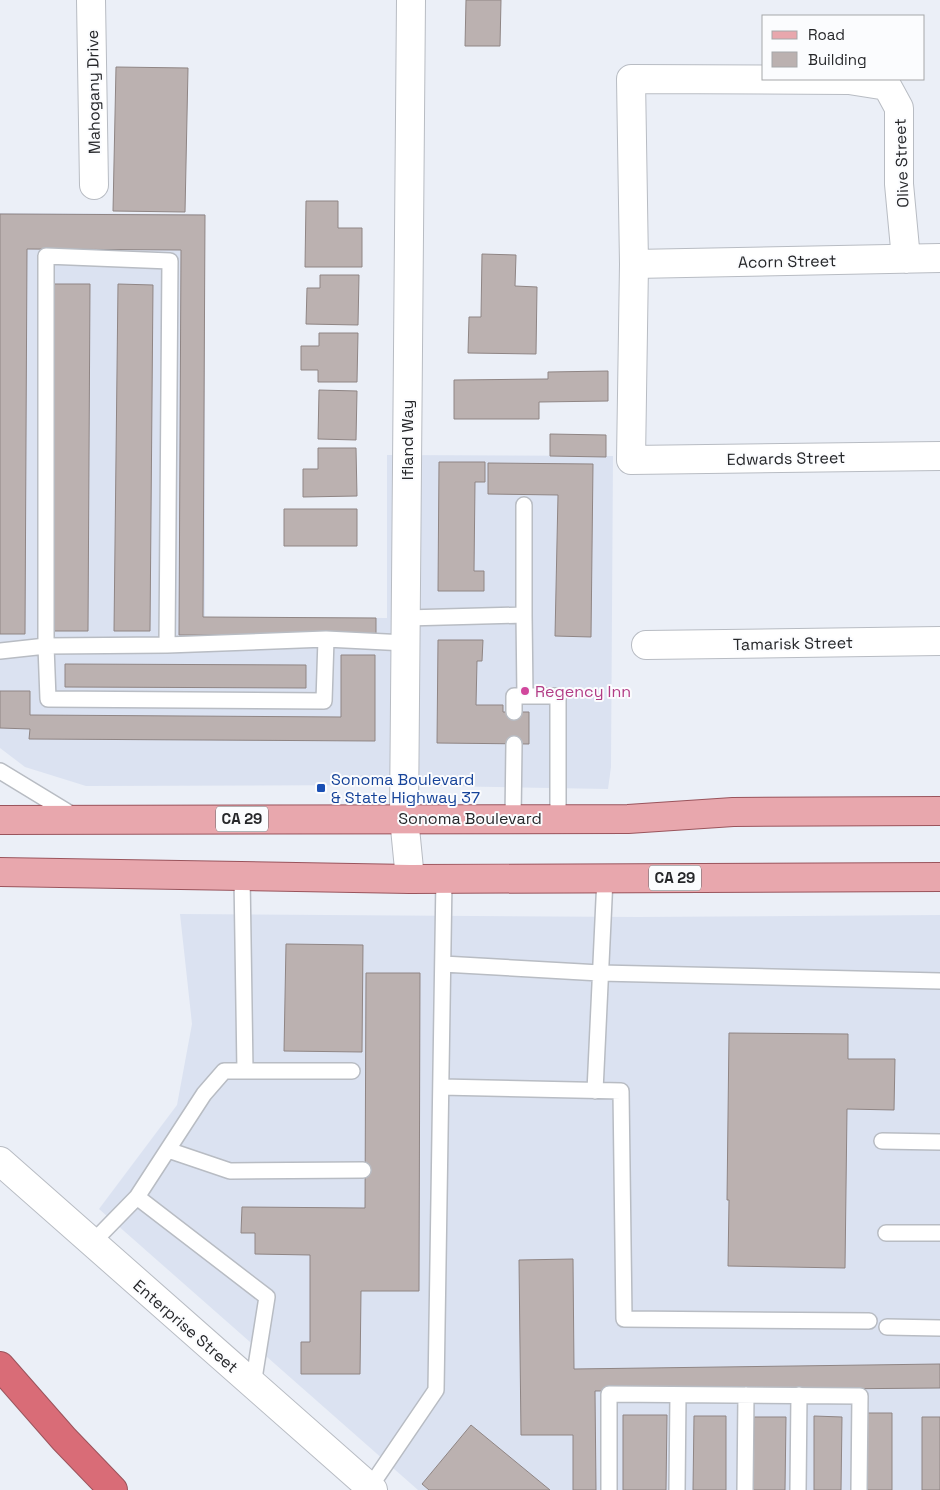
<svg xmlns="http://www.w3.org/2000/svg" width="940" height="1490" font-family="'Space Grotesk',sans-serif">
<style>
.built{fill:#dbe2f1}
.building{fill:#bbb1b0;stroke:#8f8584}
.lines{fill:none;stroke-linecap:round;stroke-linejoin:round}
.lane-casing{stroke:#b8bcc3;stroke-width:18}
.street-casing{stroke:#b8bcc3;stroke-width:30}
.primary-casing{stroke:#9a545c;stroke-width:30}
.highway-casing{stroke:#9a545c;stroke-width:30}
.lane{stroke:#fff;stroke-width:15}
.street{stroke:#fff;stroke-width:28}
.primary{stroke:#e8a7ad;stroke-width:28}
.highway{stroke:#d96c77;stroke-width:28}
.hotel-dot{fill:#d1479c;stroke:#fbfcfe;stroke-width:2}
.transit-dot{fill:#1a4fb4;stroke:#fbfcfe;stroke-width:2}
.labels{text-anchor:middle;stroke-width:4;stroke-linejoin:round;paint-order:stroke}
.shield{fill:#fbfcfe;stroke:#66676a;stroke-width:1}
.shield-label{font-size:15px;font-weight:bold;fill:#26272a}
.street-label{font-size:16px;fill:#26272a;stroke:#fbfcfe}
.hotel-label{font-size:16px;fill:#b23c85;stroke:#fbfcfe;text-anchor:start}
.transit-label{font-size:16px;fill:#164399;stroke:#fbfcfe;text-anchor:start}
</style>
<rect width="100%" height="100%" fill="#ebeff7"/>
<path class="built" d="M0,213L205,214V617L387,618V455L613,456L611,767L608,789L385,785L86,786L25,767L0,748Z
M180,914L638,917L940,915V1490H418L99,1209L177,1105L192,1024Z"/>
<path class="building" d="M466,0H501L500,46H465Z
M116,67L188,68L185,212L113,211Z
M306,201H338V228H362V267H305Z
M0,214L205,215L203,617L376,618V636L179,635L181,250L27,249L25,634H0Z
M482,254L516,255L515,286L537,287L536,354L468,353L469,317H481Z
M320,275H359L358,325L306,324L307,288H320Z
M54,284H90L88,631H51Z
M118,284L153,285L150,631H114Z
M319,333H358L357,382H318V370H301V346H319Z
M608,371V401L539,402V419H454V380L548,379V372Z
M319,390L357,391L356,440L318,439Z
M550,434L606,435V457L550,456Z
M318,448H356L357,496L303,497V469H318Z
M439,462H485V482H475L474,571H484V591H438Z
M488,463L593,464L591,637L555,636L558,495L488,494Z
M284,509H357V546H284Z
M438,640H483L482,661H477L476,705H503V712H529V744L437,743Z
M341,655H375V741L29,739L30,729L0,728V691H30V715L341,717Z
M65,664L306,665V688L65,687Z
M286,944L363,945L362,1052L284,1051Z
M366,973H420L419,1291H361L360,1374H301V1342H310V1255L255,1254V1233H241L242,1207L365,1208Z
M729,1033L848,1034V1059H895L894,1110L847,1109L845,1268L728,1266L729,1200H727Z
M573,1259L574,1369L940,1364V1388L595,1391L596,1490H573V1435H521L519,1260Z
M867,1413H892V1490H866Z
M623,1415H667L666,1490H623Z
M694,1416H726V1490H693Z
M814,1416L842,1417L841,1490H814Z
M754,1417H786L785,1490H753Z
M922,1417H940V1490H922Z
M471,1425L550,1490H429L422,1484Z"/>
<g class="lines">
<defs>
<path id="lane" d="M524,615L525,696
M406,618L524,615V505
M167,645L326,639
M0,651L46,646L167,645L170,261L46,256V646L48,699L324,701L326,639L406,643
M514,712V696H558V819
M0,771L74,816
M513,819L514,744
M242,876L245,1071
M443,964L600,973L940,981
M441,1087L621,1091L624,1319L869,1321
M595,1091L605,878
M882,1141L940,1142
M168,1150L230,1171L363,1170
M137,1197L204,1094L224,1071H352
M886,1233H940
M92,1243L137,1197L267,1297L253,1385
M887,1327L940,1328
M370,1487L436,1390L444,879
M609,1490V1394L860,1396L859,1490
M677,1490L678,1395
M745,1490L746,1395
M798,1490L799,1395"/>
<path id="street" d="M91,0L94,185
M906,259L899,184V108L887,86L849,80L631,79L634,264L631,460L940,456
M634,264L940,258
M646,645L940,641
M410,879L404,818L411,0
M0,1161L373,1490"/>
<path id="primary" d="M0,820L628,819L733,812L940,811
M0,872L410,879L940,877"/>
<path id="highway" d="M0,1366L64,1439L113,1490"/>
</defs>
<use href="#lane" class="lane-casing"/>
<use href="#street" class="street-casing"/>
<use href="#primary" class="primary-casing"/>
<use href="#highway" class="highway-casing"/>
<use href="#lane" class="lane"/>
<use href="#street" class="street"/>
<use href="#primary" class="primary"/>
<use href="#highway" class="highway"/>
</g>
<circle class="hotel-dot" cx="525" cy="691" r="5"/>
<rect class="transit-dot" x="316" y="783" width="10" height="10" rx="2.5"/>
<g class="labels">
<g class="shield">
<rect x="216" y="806.5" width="52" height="25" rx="4"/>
<rect x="649" y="865.5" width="52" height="25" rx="4"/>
</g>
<g class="shield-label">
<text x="242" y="824">CA 29</text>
<text x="675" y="883">CA 29</text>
</g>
<g class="street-label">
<text transform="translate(93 92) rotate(-91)" y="6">Mahogany Drive</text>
<text transform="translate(901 163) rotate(-92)" y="6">Olive Street</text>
<text transform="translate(787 261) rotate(-1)" y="6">Acorn Street</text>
<text transform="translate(407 440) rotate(-90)" y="6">Ifland Way</text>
<text transform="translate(786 458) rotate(-1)" y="6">Edwards Street</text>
<text transform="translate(793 643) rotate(-1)" y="6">Tamarisk Street</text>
<text x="470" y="824">Sonoma Boulevard</text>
<text transform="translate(186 1326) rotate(41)" y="6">Enterprise Street</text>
</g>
<g class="hotel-label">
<text x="535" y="697">Regency Inn</text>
</g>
<g class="transit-label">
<text x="331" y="785">Sonoma Boulevard<tspan x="331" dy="18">&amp; State Highway 37</tspan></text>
</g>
</g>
<rect x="762" y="15" width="162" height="65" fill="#fbfcfe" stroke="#a6a7a9"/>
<rect x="772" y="31" width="25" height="8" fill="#e8a7ad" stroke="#a6a7a9"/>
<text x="808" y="40" font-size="15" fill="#26272a">Road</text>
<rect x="772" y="52" width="25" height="15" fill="#bbb1b0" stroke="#a6a7a9"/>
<text x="808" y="65" font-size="15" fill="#26272a">Building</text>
</svg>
